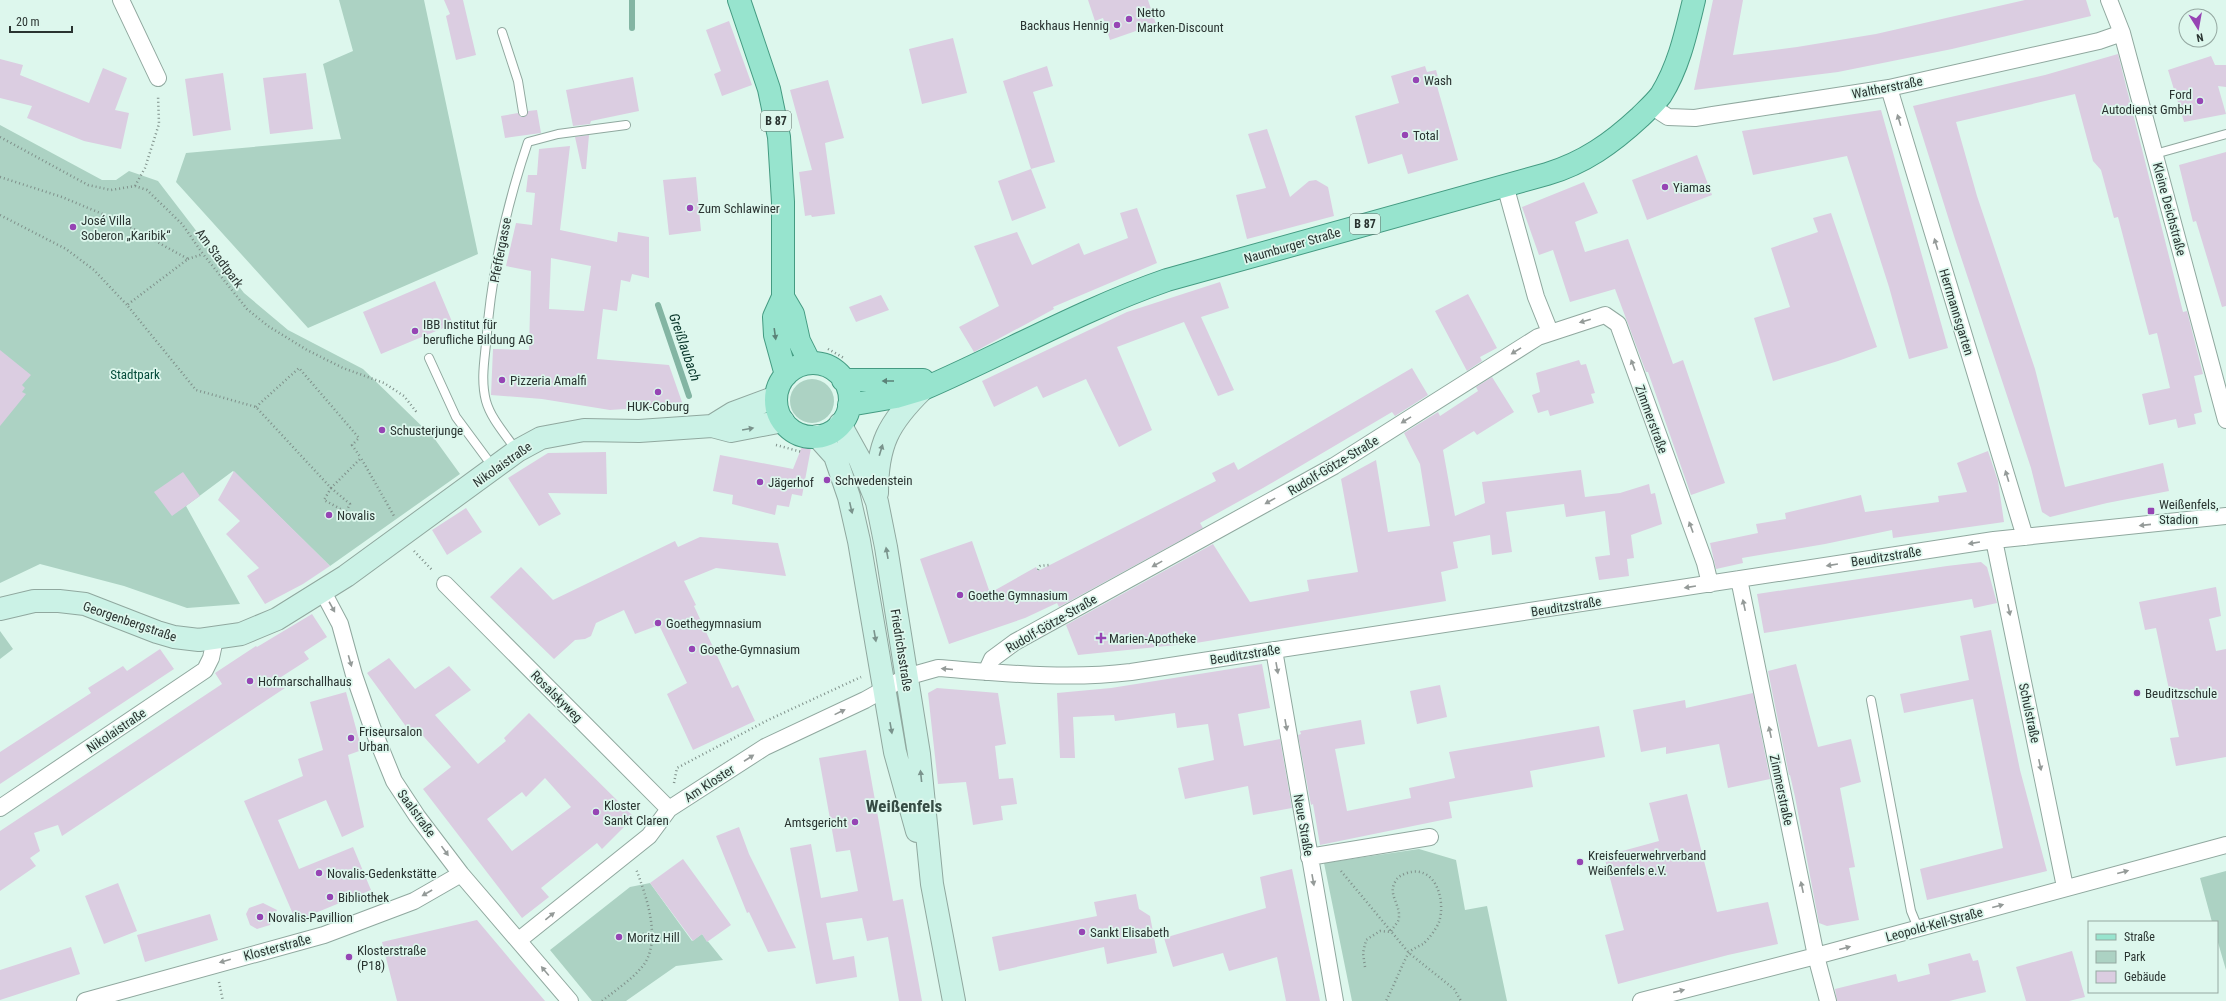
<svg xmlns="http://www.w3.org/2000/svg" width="2226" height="1001" font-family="'Roboto Condensed',sans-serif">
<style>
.green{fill:#acd2c3}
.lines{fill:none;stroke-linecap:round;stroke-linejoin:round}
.stream{stroke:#83b5a3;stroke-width:6}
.building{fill:#dbcde1;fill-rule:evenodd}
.lane-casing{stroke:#90a89f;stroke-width:10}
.street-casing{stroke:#90a89f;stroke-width:18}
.secondary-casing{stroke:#90a89f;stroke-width:24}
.primary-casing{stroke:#449b82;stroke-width:24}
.path{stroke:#7f908a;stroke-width:2.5;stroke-dasharray:1 3;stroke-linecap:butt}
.lane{stroke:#fff;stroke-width:8}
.street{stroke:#fff;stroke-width:16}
.secondary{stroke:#cbf2e6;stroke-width:22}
.primary{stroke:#97e4ce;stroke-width:22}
.oneway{fill:#949a98}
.oneway2{fill:#5b8378}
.oneway3{fill:#7a938c}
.poi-dot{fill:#9645b4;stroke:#ddf7ed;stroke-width:1.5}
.labels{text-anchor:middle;stroke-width:3.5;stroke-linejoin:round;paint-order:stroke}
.shield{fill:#ddf7ed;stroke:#606e69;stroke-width:1}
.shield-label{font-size:12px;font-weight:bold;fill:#2a3431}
.poi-label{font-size:13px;fill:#2a3431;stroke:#ddf7ed;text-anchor:start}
.street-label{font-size:13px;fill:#2a3431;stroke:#ddf7ed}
.park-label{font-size:13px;fill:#044b3a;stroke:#ddf7ed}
.water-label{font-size:14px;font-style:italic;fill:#053327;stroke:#ddf7ed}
.district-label{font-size:17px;font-weight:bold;fill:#364c44;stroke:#ddf7ed}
</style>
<rect width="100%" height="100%" fill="#ddf7ed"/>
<path class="green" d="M339,0H424L478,254L308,328L176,182L186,153L341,139L323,64L353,51Z
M0,125L102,180H116L129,171L158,181L244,293L288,330L363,369L434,438L460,474L330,566L233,471L186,506L240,604L187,608L124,586L40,564L0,583Z
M790 401a22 22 0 1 1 44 0a22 22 0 1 1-44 0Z
M0,631L13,649L0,659Z
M1419,849L1456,860L1465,910L1487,906L1507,1001H1352L1324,863Z
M2226,871V970L2217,939V922H2212L2200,878Z
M650,883L692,941L702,934L723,960L676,966L626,1001H592L550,950L630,887Z"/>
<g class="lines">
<path class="stream" d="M632,0V28
M658,305L689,396"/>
</g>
<path class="building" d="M444,0H463L476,55L456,60L446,16L450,14Z
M1088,0H1148L1156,24L1110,40L1103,18L1095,21Z
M1713,0H1743L1733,55L1797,47L1876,34L2025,0H2086L2091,16L1952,49L1838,72L1694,90Z
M729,21L752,85L722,96L714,74L721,71L706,30Z
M953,38L967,93L922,104L909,49Z
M2118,54L2183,312L2187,311L2203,374L2194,376L2202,412L2194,414L2196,424L2178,428L2176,419L2149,425L2142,394L2170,388L2157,333L2149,335L2118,217L2114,218L2101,170L2093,161L2075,94L1956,122L1977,196L2035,369L2065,487L2163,463L2169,491L2107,503L2050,517L2042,512L2031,468L1955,239L1913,106L2045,75Z
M2211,56L2215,65H2226V87L2218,86L2226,114L2184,122L2168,70Z
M0,59L23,65L20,75L89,103L103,68L127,78L115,110L129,113L121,149L84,141L27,118L32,106L0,98Z
M1047,66L1053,86L1033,92L1055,162L1031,169L1003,81Z
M1425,66L1427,72L1436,70L1440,85L1437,86L1458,160L1408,174L1402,154L1368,164L1355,116L1399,103L1391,76Z
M223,73L231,130L193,136L185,79Z
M306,73L313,129L270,134L263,78Z
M633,77L639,111L591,121L590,124L573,126L566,90Z
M828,80L844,138L825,143L835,214L812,217L811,215L805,216L799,172L812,170L790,90Z
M537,110L541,133L505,138L501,116L518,113L521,117H524L528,111Z
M1881,110L1948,348L1909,359L1889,287L1847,156L1753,175L1742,131Z
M1267,129L1290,197L1309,181L1316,180L1328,187L1334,216L1247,239L1236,195L1266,188L1248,134Z
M589,135L586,169H582L575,137Z
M570,146L560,230L617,242L618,232L649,237V278L632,274L630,282L621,280L617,311L603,309L597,359L669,365L683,405L610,410L542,399L491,395L493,349L529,350L531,271L506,266L516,223L532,225L535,193L526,192L528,175H537L539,149ZM551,258L591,266L584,311L549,309Z
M2226,152V306L2222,307L2196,221L2193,222L2179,165Z
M1697,155L1712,195L1647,220L1632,180Z
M1031,169L1046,208L1012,221L998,181Z
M696,177L701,231L669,235L663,180Z
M1584,182L1598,213L1575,222L1585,252L1628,239L1673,364L1683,360L1725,483L1691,495L1648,372H1646L1615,289L1570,302L1553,250L1539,255L1522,207Z
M1137,208L1157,263L1053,307L1054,309L974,352L959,327L999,306L974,246L1017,232L1032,265L1079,243L1084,255L1128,238L1120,213Z
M1831,213L1877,347L1838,361L1773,381L1754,318L1790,307L1771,248L1818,232L1813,218Z
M435,281L453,324L381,354L363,312Z
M1220,282L1229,308L1201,317L1234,390L1218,396L1184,322L1117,347L1152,430L1119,447L1086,379L1043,398L1037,386L994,407L982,381L1127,312Z
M1468,294L1497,348L1480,357L1482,361L1467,371L1435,311Z
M881,295L889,310L856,322L849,307Z
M0,350L31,375L22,385L25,388L22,392L26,394L0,426Z
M1579,360L1581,365L1586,364L1595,393L1591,394L1594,403L1550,416L1548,410L1538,413L1532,395L1540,392L1536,373Z
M1412,368L1428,395L1395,416L1392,412L1263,488L1200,523L1203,528L1059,607L1057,603L1025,618L949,644L920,559L972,541L990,593L1036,567L1038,571L1216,481L1212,473L1234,462L1238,470Z
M1492,377L1514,412L1477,435L1474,431L1443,450L1455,516L1485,503L1482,482L1581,470L1585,497L1620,493L1649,484L1651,494L1655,493L1662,524L1631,535L1634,558L1627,559L1629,576L1599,580L1595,557L1610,555L1605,511L1566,517L1564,504L1506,512L1512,552L1492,555L1490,535L1453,542L1458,568L1441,572L1446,601L1196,643L1078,655L1066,625L1213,544L1250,602L1309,591L1307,580L1358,572L1341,479L1376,460L1388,532L1430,526L1420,464L1404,433L1438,412L1440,416L1478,391L1476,387Z
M805,439L811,448L802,496L792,494L789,507L777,505L775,515L732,504L733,495L713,491L720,455L793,469Z
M1988,451L1998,481L2004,522L1893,538L1892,530L1825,544L1742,558L1743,563L1716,569L1710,543L1758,533L1756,524L1786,519L1785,513L1861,495L1865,512L1939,502L1938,496L1967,492L1957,463Z
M606,452L607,494L548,493L561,514L539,526L508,478L548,453Z
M234,471L330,566L303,584L265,604L247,576L259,568L226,534L240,521L218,500Z
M183,472L200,496L172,516L154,492Z
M466,508L482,532L447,555L432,530Z
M700,537L778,543L786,576L716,568L684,581L696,605L694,606L732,688L738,685L755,721L693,750L667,694L687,683L659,625L635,634L624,610L596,623L591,636L585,639L575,640L554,659L490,597L521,567L553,600L675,541L678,547Z
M1981,562L1987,567L1997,603L1974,608L1972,599L1764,633L1757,594L1947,566Z
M2216,587L2221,616L2209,619L2216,651L2226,649V757L2176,766L2170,738L2179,737L2156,628L2145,630L2139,602Z
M312,614L327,637L304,652L309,659L278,679L285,688L62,836L58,825L34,833L40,851L30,858L36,866L0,891V831L222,684L215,673L256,646L257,647Z
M1991,630L2020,770L2047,871L1927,900L1920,869L2003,848L1973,699L1904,713L1900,694L1969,680L1960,636Z
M160,649L174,669L0,784V752L91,693L88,688L123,666L127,671Z
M389,658L415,689L449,666L471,690L435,715L478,764L506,741L504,738L529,713L634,817L602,849L597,843L541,888L549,897L522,918L423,789L451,767L416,728L410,732L367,673ZM545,778L571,807L512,851L487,819L522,792L526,797Z
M1262,664L1270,708L1238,714L1244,746L1280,739L1292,808L1253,815L1248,786L1185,799L1178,768L1214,760L1208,724L1177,728L1175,713L1115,721L1114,715L1073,717L1075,758H1060L1057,693L1111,688Z
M1796,664L1818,747L1851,739L1861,782L1840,788L1855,867L1849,868L1859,920L1827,926L1819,923L1795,797L1790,775H1789L1768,671Z
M1440,685L1447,717L1417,724L1410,691Z
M937,688L998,693L1006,744L995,746L999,779L1013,778L1017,804L1001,806L1003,820L973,825L966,782L938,784L928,693Z
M346,692L362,750L348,755L364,827L342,837L326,800L278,820L299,869L353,847L371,890L296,921L244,801L303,776L298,759L323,750L310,702Z
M1753,693L1770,779L1728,788L1719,744L1666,754V747L1641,752L1633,710L1685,700L1686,708Z
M1361,720L1365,744L1335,749L1347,811L1411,798L1409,788L1455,778L1449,752L1599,726L1605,757L1530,771L1533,787L1449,802L1452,818L1320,845L1313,804L1311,805L1298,735L1301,734L1300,731Z
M866,750L893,901L903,899L922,1001H899L888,937L867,941L862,918L826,923L833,960L854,956L857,977L816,984L790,848L811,844L821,898L858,891L850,850L836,852L819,758Z
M1687,794L1717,912L1768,902L1778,944L1728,955L1618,984L1605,935L1624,930L1604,856L1659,841L1649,803Z
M739,827L749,854L796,948L768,952L749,912L747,913L716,836Z
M683,859L731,925L707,942L702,934L693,941L650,883Z
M1292,869L1320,1001H1286L1277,957L1229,971L1223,953L1173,967L1164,938L1266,908L1260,877Z
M118,883L137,931L104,944L85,896Z
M1136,894L1139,909L1150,916L1157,953L1107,964L1104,947L999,971L992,937L1097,916L1094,902Z
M263,903L277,910L270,925L257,929L250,925L246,914L249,908Z
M210,914L218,940L145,962L137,935Z
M477,920L545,1001H397L382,942Z
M71,947L80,974L0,1000V970Z
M2072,951L2085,997L2069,1001H2026L2016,967Z
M1970,953L1973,961L1978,960L1986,992L1949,1001H1837L1835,989L1896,974L1898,982L1930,974L1928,964Z"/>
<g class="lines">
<defs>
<path id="lane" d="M502,32L518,81L523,112
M2155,154L2226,134
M429,358L456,417L493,467
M516,450C506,435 491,419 486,401C481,382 484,363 486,344C491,275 506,207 528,142L558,134L626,125
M1871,700L1911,911L1918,928"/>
<path id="street" d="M121,0L158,78
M2109,0L2122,33L2226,420
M1889,88L2025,537
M1651,106L1668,117L1695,118L1713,115L1889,88L2099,41L2122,33
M1505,185L1536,297L1550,332
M1994,540L2065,887
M1739,579L1816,956L1828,1001
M445,584L669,809
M322,590L340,624L354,675L372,727L394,781L417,816L461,874L570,1001
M1274,650L1335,1001
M986,672L992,659L1015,642L1334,466L1538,337L1605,315L1618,324L1705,563L1710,584
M0,808L205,670L211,658L215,639
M1309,857L1430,837
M519,940L649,836L669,809L765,747L865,700L906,677L938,668C1003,673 1066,680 1131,672L1994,540L2226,516
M85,1001L324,935L414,901L461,874
M1641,1001L1816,956L2226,845"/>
<path id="secondary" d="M840,424L860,460L877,502L886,547L919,754L932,884L954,1001
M712,426L733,413L776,397
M817,436L835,456L849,497L859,541L895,752L917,831
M877,493C877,445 888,423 923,389
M0,609L34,601H59L85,604L157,632L174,637L199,640L241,634L277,619L346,576L517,451L541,438L584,430L639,431L712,426L731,431L783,421"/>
<path id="primary" d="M739,0L769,89L779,137L783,202V297L774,317L775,335L786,375
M783,297L793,314L799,341L810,363
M776 400a37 37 0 1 1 74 0a37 37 0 1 1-74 0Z
M843,380H923
M849,405L896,397L923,389C1004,354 1083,309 1167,280L1547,174C1584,163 1612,143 1640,117C1647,110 1655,103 1661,95C1679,66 1686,33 1694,0"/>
</defs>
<use href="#lane" class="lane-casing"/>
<use href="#street" class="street-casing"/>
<use href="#secondary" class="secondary-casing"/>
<use href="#primary" class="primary-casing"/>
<path class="path" d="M0,137L88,185L111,190L135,186L147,190L182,224L203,254L247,309L268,326L307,350L343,368L384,383L404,396L418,414
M0,177L62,197L119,221L188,259L127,305L196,390L256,407L331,488L361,458L394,516
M135,186L145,168L159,124L158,95
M0,215L66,249L94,270L127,305
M188,259L203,254
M828,349L844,358
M256,407L299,368L359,438L352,445L361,458
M776,445L802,452
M331,488L350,504L346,512L324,500Z
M414,551L433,571
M1038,570L1040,566L1049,565
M674,783L677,768L768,720L861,677
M1341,871L1409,953L1454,989L1461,1001
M619,937L652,933
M1365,967L1363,953L1366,940L1380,931L1391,932C1393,926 1399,923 1399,917C1400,904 1388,895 1395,882C1398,876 1402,875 1407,873C1436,864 1446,901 1439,922C1437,928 1428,940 1423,944C1418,947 1411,949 1408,954C1400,969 1394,986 1386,1001
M219,982L223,1001
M602,1001C616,990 631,980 642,967C663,942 646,895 636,869"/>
<use href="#lane" class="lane"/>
<use href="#street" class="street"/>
<use href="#secondary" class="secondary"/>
<use href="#primary" class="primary"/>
</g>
<defs><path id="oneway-solid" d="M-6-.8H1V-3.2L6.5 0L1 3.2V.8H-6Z"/></defs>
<g class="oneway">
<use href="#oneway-solid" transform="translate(1899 120) rotate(-107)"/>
<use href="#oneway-solid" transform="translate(1936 244) rotate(-107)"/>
<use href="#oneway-solid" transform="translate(1585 321) rotate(164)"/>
<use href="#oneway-solid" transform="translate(1516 351) rotate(148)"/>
<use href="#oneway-solid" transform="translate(1633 365) rotate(-110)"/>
<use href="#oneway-solid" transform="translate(1406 420) rotate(148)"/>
<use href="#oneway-solid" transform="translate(2007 476) rotate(-107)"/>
<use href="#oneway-solid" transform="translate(1270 501) rotate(151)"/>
<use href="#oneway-solid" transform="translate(2145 525) rotate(174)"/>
<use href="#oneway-solid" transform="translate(1691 527) rotate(-110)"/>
<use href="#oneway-solid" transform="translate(1974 543) rotate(171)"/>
<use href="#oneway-solid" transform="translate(1157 564) rotate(151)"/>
<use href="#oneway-solid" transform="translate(1832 565) rotate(171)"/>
<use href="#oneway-solid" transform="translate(1690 587) rotate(171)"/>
<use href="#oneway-solid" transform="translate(1744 605) rotate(-102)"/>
<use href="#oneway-solid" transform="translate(332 607) rotate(61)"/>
<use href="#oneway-solid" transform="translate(2009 610) rotate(78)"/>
<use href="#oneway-solid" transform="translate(350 661) rotate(74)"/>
<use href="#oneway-solid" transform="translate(1277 668) rotate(80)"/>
<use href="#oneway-solid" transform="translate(947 669) rotate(-175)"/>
<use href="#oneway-solid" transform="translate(840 712) rotate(-26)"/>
<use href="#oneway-solid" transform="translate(1286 725) rotate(80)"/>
<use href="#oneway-solid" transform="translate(1770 732) rotate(-102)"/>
<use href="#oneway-solid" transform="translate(749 758) rotate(-33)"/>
<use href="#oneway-solid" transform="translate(2040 765) rotate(78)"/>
<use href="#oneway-solid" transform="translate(445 851) rotate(54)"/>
<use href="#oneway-solid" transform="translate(2123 872) rotate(-15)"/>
<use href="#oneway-solid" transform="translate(1313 880) rotate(80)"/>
<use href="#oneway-solid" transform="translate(1802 887) rotate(-102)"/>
<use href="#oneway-solid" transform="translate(427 893) rotate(150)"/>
<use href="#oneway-solid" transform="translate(1998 906) rotate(-15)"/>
<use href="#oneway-solid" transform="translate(550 916) rotate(-39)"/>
<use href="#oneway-solid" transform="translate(1845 948) rotate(-15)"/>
<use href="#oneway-solid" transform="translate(225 961) rotate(164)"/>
<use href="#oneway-solid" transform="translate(545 971) rotate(-130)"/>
<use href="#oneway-solid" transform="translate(1679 991) rotate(-14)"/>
</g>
<g class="oneway2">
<use href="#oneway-solid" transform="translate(775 334) rotate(82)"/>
<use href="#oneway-solid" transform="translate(888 381) rotate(180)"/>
</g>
<g class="oneway3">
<use href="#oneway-solid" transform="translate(748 429) rotate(-10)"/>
<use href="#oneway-solid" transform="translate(881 450) rotate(-73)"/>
<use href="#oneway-solid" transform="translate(851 508) rotate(77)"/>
<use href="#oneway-solid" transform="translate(887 553) rotate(-100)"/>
<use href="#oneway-solid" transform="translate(875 636) rotate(80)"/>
<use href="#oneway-solid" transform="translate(891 728) rotate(80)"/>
<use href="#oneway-solid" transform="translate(921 776) rotate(-96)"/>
</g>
<g class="poi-dot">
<circle cx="1129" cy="19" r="4"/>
<circle cx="1117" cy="25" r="4"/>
<circle cx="1416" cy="80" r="4"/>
<circle cx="2200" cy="101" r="4"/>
<circle cx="1405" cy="135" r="4"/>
<circle cx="1665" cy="187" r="4"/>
<circle cx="690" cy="208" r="4"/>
<circle cx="73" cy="227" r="4"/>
<circle cx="415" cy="331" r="4"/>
<circle cx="502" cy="380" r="4"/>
<circle cx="658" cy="392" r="4"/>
<circle cx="382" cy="430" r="4"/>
<circle cx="827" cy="480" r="4"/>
<circle cx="760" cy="482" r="4"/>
<rect x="2147" y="507" width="8" height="8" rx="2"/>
<circle cx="329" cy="515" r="4"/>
<circle cx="960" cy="595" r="4"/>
<circle cx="658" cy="623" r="4"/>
<path d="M1099 632h4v4h4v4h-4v4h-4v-4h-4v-4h4z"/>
<circle cx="692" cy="649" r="4"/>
<circle cx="250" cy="681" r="4"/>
<circle cx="2137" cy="693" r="4"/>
<circle cx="351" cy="738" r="4"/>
<circle cx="596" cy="812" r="4"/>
<circle cx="855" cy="822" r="4"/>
<circle cx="1580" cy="862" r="4"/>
<circle cx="319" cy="873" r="4"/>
<circle cx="330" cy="897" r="4"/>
<circle cx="260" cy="917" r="4"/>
<circle cx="1082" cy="932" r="4"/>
<circle cx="619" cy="937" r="4"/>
<circle cx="349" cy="957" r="4"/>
</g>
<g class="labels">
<g class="shield">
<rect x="761" y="111" width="30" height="20" rx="3"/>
<rect x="1350" y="214" width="30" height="20" rx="3"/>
</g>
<g class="shield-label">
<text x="776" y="125">B 87</text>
<text x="1365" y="228">B 87</text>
</g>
<g class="poi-label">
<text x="1137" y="17">Netto<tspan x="1137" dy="15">Marken-Discount</tspan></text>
<text x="1109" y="30" text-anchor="end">Backhaus Hennig</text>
<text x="1424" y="85">Wash</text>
<text x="2192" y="99" text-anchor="end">Ford<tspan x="2192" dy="15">Autodienst GmbH</tspan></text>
<text x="1413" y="140">Total</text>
<text x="1673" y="192">Yiamas</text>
<text x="698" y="213">Zum Schlawiner</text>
<text x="81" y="225">José Villa<tspan x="81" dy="15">Soberon „Karibik“</tspan></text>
<text x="423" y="329">IBB Institut für<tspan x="423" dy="15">berufliche Bildung AG</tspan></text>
<text x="510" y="385">Pizzeria Amalfi</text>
<text x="658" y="411" text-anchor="middle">HUK-Coburg</text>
<text x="390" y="435">Schusterjunge</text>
<text x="835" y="485">Schwedenstein</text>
<text x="768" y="487">Jägerhof</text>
<text x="2159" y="509">Weißenfels,<tspan x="2159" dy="15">Stadion</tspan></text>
<text x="337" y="520">Novalis</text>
<text x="968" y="600">Goethe Gymnasium</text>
<text x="666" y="628">Goethegymnasium</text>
<text x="1109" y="643">Marien-Apotheke</text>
<text x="700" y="654">Goethe-Gymnasium</text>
<text x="258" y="686">Hofmarschallhaus</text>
<text x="2145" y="698">Beuditzschule</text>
<text x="359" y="736">Friseursalon<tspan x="359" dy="15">Urban</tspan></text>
<text x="604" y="810">Kloster<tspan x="604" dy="15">Sankt Claren</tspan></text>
<text x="847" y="827" text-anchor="end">Amtsgericht</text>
<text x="1588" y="860">Kreisfeuerwehrverband<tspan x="1588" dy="15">Weißenfels e.V.</tspan></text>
<text x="327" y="878">Novalis-Gedenkstätte</text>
<text x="338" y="902">Bibliothek</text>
<text x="268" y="922">Novalis-Pavillion</text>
<text x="1090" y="937">Sankt Elisabeth</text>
<text x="627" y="942">Moritz Hill</text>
<text x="357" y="955">Klosterstraße<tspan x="357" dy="15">(P18)</tspan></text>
</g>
<g class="street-label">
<text transform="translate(1887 87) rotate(-11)" y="5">Waltherstraße</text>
<text transform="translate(2170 209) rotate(75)" y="5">Kleine Deichstraße</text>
<text transform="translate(1292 245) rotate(-16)" y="5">Naumburger Straße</text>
<text transform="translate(500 250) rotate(-79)" y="5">Pfeffergasse</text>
<text transform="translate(220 258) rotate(53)" y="5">Am Stadtpark</text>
<text transform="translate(1957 312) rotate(73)" y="5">Herrmannsgarten</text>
<text transform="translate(1652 419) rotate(70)" y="5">Zimmerstraße</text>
<text transform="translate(502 464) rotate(-35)" y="5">Nikolaistraße</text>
<text transform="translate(1333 465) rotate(-31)" y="5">Rudolf-Götze-Straße</text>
<text transform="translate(1886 556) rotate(-9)" y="5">Beuditzstraße</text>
<text transform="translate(1566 606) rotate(-9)" y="5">Beuditzstraße</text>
<text transform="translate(130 621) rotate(19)" y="5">Georgenbergstraße</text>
<text transform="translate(1051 623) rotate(-30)" y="5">Rudolf-Götze-Straße</text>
<text transform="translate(902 650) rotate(81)" y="5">Friedrichsstraße</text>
<text transform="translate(1245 654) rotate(-9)" y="5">Beuditzstraße</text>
<text transform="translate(557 696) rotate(45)" y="5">Rosalskyweg</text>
<text transform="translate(2030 713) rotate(78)" y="5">Schulstraße</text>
<text transform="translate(116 730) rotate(-34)" y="5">Nikolaistraße</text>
<text transform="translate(709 783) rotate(-33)" y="5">Am Kloster</text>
<text transform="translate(1782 790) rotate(78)" y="5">Zimmerstraße</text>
<text transform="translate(417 813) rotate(54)" y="5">Saalstraße</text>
<text transform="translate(1304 825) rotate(80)" y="5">Neue Straße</text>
<text transform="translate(1934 924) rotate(-15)" y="5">Leopold-Kell-Straße</text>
<text transform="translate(277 947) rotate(-15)" y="5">Klosterstraße</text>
</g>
<g class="park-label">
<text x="135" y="379">Stadtpark</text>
</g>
<g class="water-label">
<text transform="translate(685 347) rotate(71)" y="5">Greißlaubach</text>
</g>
<g class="district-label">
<text x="904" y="812">Weißenfels</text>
</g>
</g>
<rect x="2088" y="921" width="130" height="72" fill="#ddf7ed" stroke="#95a9a2"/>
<rect x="2096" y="934" width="20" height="6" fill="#97e4ce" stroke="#95a9a2"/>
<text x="2124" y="941" font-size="12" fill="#2a3431">Straße</text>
<rect x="2096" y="951" width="20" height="12" fill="#acd2c3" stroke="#95a9a2"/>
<text x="2124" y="961" font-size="12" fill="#2a3431">Park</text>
<rect x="2096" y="971" width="20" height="12" fill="#dbcde1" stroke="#95a9a2"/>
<text x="2124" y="981" font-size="12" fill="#2a3431">Gebäude</text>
<g transform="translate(2198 28) rotate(169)"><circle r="19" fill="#ddf7ed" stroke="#95a9a2"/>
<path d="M0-3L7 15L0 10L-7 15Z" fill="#9645b4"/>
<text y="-6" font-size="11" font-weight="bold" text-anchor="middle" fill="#2a3431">N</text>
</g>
<path d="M10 26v6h62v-6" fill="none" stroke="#2a3431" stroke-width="2"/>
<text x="16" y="26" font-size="12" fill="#2a3431" stroke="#ddf7ed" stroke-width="3" paint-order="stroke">20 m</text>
</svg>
